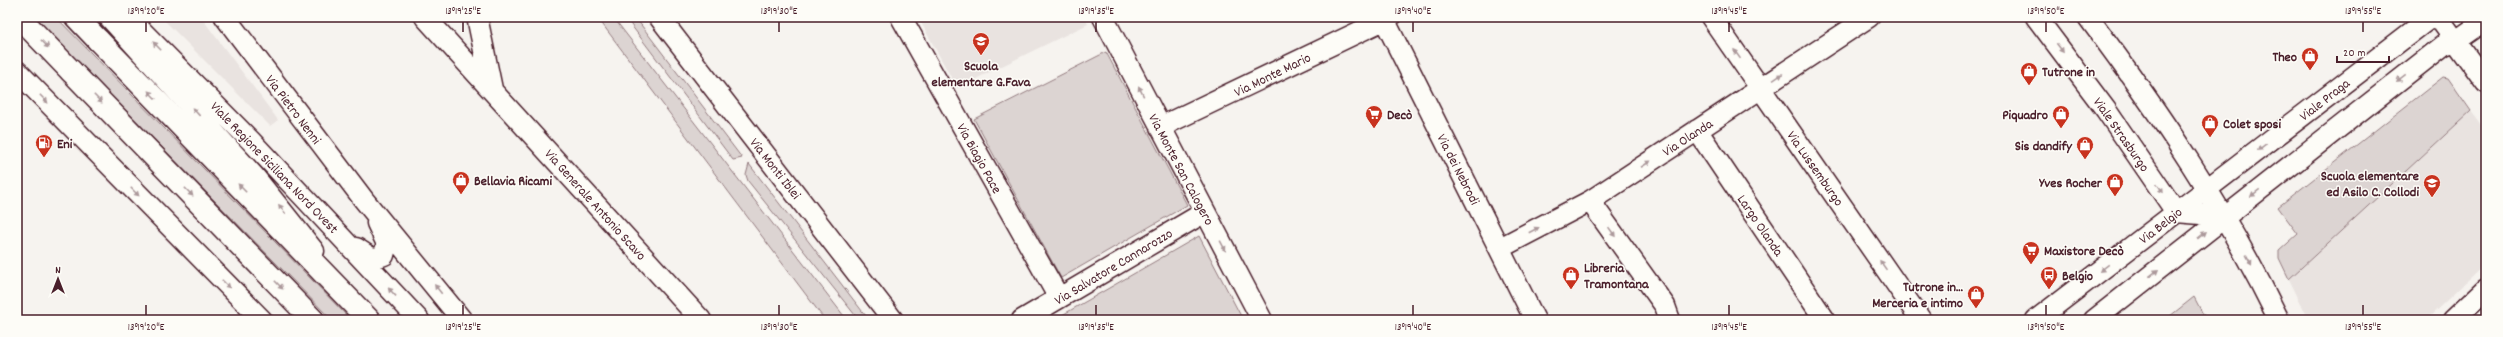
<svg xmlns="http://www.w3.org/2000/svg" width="2503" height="337" font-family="Dekko,sans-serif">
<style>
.built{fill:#e9e3e0}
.green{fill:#dcd4d2;stroke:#937a7e}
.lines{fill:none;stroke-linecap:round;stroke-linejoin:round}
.minor-casing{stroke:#4a1f2b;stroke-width:23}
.major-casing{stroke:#4a1f2b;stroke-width:25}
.highway-casing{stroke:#4a1f2b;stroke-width:25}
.minor{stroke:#fdfcf7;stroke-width:20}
.major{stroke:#fdfcf7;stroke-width:22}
.highway{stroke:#fdfcf7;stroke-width:22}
.oneway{fill:#ac999b}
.ticks{fill:none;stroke:#4a1f2b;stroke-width:1.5}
.labels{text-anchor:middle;stroke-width:3;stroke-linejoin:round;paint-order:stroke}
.poi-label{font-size:14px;font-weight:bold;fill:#4a1f2b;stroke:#fdfcf7;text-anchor:start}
.street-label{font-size:14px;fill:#4a1f2b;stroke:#fdfcf7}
.neatline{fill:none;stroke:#4a1f2b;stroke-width:1.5}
.ticks-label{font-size:10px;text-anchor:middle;fill:#4a1f2b}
</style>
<rect width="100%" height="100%" fill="#f6f3ef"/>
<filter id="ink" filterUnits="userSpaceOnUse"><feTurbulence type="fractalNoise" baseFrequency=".025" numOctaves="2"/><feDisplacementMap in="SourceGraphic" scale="8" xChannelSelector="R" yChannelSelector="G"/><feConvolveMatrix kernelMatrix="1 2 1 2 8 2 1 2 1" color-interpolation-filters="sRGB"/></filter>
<g filter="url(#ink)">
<path class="built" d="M161,17H201L278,120L270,126Z
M918,17H1084L1088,24L957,88Z
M2471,111L2486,132V263L2426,320H2309L2289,279Z"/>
<path class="green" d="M34,17H56L351,320H332Z
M597,17H613L847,320H825Z
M625,17H635L742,158L733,160Z
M1106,52L1187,205L1061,278L974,119Z
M2443,77L2448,78L2471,111L2289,279L2279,258V251L2298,234L2278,207Z
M749,164L869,320H859L748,181L746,175Z
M1199,236L1243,320H1053L1071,310Z
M2194,297L2206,320H2165Z"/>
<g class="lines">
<defs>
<path id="minor" d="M109,17L254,176L314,251
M128,17L252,142L419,320
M225,17L364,200L462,320
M425,17L701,320
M477,17L492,89
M659,17L893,320
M901,17L1059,298
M1103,17L1262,320
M1383,17L1535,320
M1711,17L1921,320
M2036,17L2106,110L2176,212
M2088,17C2162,116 2225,209 2279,320
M17,71L262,320
M1160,127L1390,17
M1697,130L1825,320
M1590,201L1665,306L1670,320
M2176,212L2225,216
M356,248L373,259L384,255L387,244L377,223
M1500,248L1590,201L1869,17
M1022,320L1205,212
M2036,320L2426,21L2431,18L2441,21L2486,83
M2094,320L2444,45L2456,41L2486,20
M2453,320L2486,289"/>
<path id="major" d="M98,40L369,320
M71,71L313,320"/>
<path id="highway" d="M19,17L71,71
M76,17L98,40"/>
</defs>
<use href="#minor" class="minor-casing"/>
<use href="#major" class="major-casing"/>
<use href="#highway" class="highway-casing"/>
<use href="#minor" class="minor"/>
<use href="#major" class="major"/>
<use href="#highway" class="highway"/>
</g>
<defs><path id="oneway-solid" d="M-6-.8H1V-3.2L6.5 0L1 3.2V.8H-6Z"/></defs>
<g class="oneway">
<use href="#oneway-solid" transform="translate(45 44) rotate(46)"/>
<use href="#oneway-solid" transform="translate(157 46) rotate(-134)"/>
<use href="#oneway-solid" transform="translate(2060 48) rotate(53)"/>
<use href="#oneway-solid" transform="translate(1737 54) rotate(-125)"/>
<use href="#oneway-solid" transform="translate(1778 77) rotate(-34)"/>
<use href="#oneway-solid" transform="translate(2401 78) rotate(142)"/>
<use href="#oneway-solid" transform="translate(1141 91) rotate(-117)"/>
<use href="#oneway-solid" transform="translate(152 95) rotate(-134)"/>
<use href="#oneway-solid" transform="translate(44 99) rotate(46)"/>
<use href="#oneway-solid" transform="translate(98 99) rotate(46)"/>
<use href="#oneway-solid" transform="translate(196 112) rotate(-133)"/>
<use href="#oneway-solid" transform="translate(2262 147) rotate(142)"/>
<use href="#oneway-solid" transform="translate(1646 164) rotate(-33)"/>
<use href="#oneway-solid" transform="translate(242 188) rotate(-134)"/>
<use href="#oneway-solid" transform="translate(2160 188) rotate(55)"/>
<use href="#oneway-solid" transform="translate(135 192) rotate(45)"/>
<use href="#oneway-solid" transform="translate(189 192) rotate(46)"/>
<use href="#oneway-solid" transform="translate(2255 193) rotate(142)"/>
<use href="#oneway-solid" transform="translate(282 209) rotate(-127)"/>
<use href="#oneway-solid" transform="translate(1534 230) rotate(-28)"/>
<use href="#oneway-solid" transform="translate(1612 232) rotate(55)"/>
<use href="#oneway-solid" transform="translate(2202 235) rotate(-39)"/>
<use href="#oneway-solid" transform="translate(1223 246) rotate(62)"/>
<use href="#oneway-solid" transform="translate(2249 260) rotate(62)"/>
<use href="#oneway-solid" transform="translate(1883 265) rotate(-125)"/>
<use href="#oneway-solid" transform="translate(2104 268) rotate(143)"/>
<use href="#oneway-solid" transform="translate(2154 273) rotate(-38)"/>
<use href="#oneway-solid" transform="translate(226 284) rotate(45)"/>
<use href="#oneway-solid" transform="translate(279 285) rotate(46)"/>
<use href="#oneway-solid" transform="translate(438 289) rotate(-128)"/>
<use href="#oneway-solid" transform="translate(392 292) rotate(-133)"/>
</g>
</g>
<path class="ticks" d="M146,22V32M463,22V32M779,22V32M1096,22V32M1413,22V32M1729,22V32M2046,22V32M2363,22V32M146,305V315M463,305V315M779,305V315M1096,305V315M1413,305V315M1729,305V315M2046,305V315M2363,305V315"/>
<defs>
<symbol id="school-pin" viewBox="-11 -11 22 30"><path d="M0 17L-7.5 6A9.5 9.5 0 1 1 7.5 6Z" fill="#c8321e" stroke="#fdfcf7"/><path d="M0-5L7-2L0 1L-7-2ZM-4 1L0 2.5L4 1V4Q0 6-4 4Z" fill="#fff"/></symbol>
<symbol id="shop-pin" viewBox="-11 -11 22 30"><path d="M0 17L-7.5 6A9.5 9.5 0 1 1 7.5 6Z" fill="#c8321e" stroke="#fdfcf7"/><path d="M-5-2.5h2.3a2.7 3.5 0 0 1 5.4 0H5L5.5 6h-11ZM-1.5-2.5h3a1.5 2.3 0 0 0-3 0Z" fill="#fff"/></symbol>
<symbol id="supermarket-pin" viewBox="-11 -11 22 30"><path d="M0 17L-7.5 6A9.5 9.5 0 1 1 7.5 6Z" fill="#c8321e" stroke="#fdfcf7"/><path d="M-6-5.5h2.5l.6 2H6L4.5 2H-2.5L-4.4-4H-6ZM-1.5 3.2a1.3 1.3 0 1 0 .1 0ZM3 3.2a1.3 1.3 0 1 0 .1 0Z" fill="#fff"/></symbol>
<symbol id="fuel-pin" viewBox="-11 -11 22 30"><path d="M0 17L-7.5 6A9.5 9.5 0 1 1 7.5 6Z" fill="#c8321e" stroke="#fdfcf7"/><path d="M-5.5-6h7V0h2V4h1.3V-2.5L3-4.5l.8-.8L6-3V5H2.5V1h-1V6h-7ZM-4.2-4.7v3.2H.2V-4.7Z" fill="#fff"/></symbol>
<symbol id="bus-pin" viewBox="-11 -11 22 30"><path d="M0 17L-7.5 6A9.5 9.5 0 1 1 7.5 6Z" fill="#c8321e" stroke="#fdfcf7"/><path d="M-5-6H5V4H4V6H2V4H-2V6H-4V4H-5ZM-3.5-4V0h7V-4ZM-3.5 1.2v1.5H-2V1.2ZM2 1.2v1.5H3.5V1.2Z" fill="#fff"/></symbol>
</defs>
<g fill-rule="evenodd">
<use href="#school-pin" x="971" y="31" width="20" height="27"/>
<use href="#shop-pin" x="2300" y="46" width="20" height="27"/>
<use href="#shop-pin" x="2019" y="61" width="20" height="27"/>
<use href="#supermarket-pin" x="1364" y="104" width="20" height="27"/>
<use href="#shop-pin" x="2051" y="104" width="20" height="27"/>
<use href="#shop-pin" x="2200" y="113" width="20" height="27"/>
<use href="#fuel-pin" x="34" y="133" width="20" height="27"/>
<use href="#shop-pin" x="2075" y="135" width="20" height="27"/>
<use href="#shop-pin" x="451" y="170" width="20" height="27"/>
<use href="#shop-pin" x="2105" y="172" width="20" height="27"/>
<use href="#school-pin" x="2422" y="173" width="20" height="27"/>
<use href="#supermarket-pin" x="2021" y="240" width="20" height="27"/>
<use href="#shop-pin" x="1561" y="265" width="20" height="27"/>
<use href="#bus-pin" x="2039" y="265" width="20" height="27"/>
<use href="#shop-pin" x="1966" y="284" width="20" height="27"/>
</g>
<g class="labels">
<g class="poi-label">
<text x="2297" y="61" text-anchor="end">Theo</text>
<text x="981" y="70" text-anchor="middle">Scuola<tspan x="981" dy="16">elementare G.Fava</tspan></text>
<text x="2042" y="76">Tutrone in</text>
<text x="1387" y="119">Decò</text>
<text x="2048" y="119" text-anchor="end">Piquadro</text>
<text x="2223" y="128">Colet sposi</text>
<text x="57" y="148">Eni</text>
<text x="2072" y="150" text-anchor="end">Sis dandify</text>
<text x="2419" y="180" text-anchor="end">Scuola elementare<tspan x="2419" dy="16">ed Asilo C. Collodi</tspan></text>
<text x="474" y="185">Bellavia Ricami</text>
<text x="2102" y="187" text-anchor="end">Yves Rocher</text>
<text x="2044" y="255">Maxistore Decò</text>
<text x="1584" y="272">Libreria<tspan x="1584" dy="16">Tramontana</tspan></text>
<text x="2062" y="280">Belgio</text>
<text x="1963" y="291" text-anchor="end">Tutrone in...<tspan x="1963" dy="16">Merceria e intimo</tspan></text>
</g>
<g class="street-label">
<text transform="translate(1272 74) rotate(-26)" y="5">Via Monte Mario</text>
<text transform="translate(2324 99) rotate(-38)" y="5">Viale Praga</text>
<text transform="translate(294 109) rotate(53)" y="5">Via Pietro Nenni</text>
<text transform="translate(2122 134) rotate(55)" y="5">Viale Strasburgo</text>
<text transform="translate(1687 137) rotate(-33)" y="5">Via Olanda</text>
<text transform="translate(980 158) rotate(61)" y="5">Via Biagio Pace</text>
<text transform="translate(275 167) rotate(46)" y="5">Viale Regione Siciliana Nord Ovest</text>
<text transform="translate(776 168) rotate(52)" y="5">Via Monti Iblei</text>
<text transform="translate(1816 168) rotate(55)" y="5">Via Lussemburgo</text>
<text transform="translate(1182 169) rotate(62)" y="5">Via Monte San Calogero</text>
<text transform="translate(1459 169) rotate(63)" y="5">Via dei Nebrodi</text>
<text transform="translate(596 204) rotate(48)" y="5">Via Generale Antonio Scavo</text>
<text transform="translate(1761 225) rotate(56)" y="5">Largo Olanda</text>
<text transform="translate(2160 225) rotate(-38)" y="5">Via Belgio</text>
<text transform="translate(1113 266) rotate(-31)" y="5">Via Salvatore Cannarozzo</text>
</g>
</g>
<rect width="2503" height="337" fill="none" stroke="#fdfcf7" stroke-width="44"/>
<g transform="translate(58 279)" stroke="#fdfcf7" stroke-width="3" paint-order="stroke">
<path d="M0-3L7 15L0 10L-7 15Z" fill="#4a1f2b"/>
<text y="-6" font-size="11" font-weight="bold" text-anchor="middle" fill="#4a1f2b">N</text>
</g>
<path d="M2337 56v6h52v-6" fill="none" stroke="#4a1f2b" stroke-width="2"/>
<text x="2343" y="56" font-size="12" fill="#4a1f2b" stroke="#fdfcf7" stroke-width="3" paint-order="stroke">20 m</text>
<rect x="22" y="22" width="2459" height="293" class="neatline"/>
<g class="ticks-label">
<text x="146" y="14">13°19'20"E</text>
<text x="463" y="14">13°19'25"E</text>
<text x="779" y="14">13°19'30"E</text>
<text x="1096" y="14">13°19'35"E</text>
<text x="1413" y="14">13°19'40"E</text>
<text x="1729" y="14">13°19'45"E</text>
<text x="2046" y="14">13°19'50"E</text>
<text x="2363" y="14">13°19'55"E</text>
<text x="146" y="330">13°19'20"E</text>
<text x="463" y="330">13°19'25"E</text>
<text x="779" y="330">13°19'30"E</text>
<text x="1096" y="330">13°19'35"E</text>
<text x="1413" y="330">13°19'40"E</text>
<text x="1729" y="330">13°19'45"E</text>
<text x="2046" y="330">13°19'50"E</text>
<text x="2363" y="330">13°19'55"E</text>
</g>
</svg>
